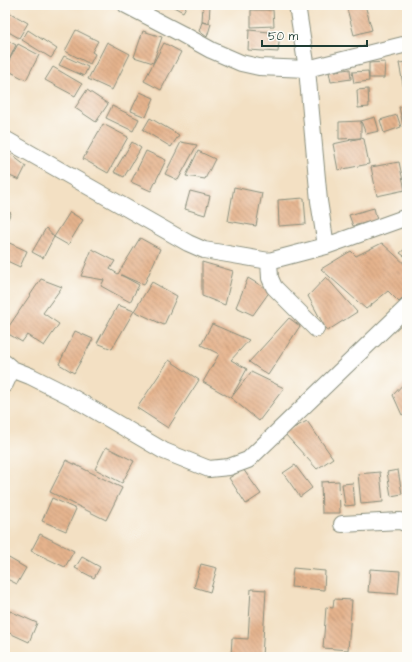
<svg xmlns="http://www.w3.org/2000/svg" width="412" height="662" font-family="'Architects Daughter',sans-serif">
<style>
.building{fill:url(#building-back-hatch)}
.lines{fill:none;stroke-linecap:round;stroke-linejoin:round}
.street-casing{stroke:#898e7c;stroke-width:18}
.street{stroke:#fff;stroke-width:16}
</style>
<defs>
<pattern id="building-back-hatch" width="6" height="6" patternUnits="userSpaceOnUse"><rect width="6" height="6" fill="#e5b38d"/><path d="M-1 5l2 2M0 0l6 6M5-1l2 2" fill="none" stroke="#b99374"/></pattern>
</defs>
<rect width="100%" height="100%" fill="#fdfcf7"/>
<filter id="ink" filterUnits="userSpaceOnUse"><feTurbulence type="fractalNoise" baseFrequency=".025" numOctaves="2"/><feDisplacementMap in="SourceGraphic" scale="8" xChannelSelector="R" yChannelSelector="G"/><feConvolveMatrix kernelMatrix="1 2 1 2 8 2 1 2 1" color-interpolation-filters="sRGB"/></filter>
<filter id="wash" filterUnits="userSpaceOnUse"><feTurbulence type="fractalNoise" baseFrequency=".012" numOctaves="4" result="noise"/><feDisplacementMap in="SourceGraphic" scale="16" xChannelSelector="R" yChannelSelector="G"/><feGaussianBlur stdDeviation="0.9" result="paint"/><feColorMatrix in="noise" values="0 0 0 0 0 0 0 0 0 0 0 0 0 0 0 0 0 1.4 0 .05"/><feComposite in="paint" operator="in"/></filter>
<g filter="url(#wash)">
<rect width="100%" height="100%" fill="#f3e0c3"/>
<g id="blocks">
<path class="building" d="M170,5H187L183,12Z
M203,5H210L209,23L202,22Z
M346,5H365L372,30L354,35Z
M5,10L28,23L19,38L5,30Z
M251,10H273L274,26L251,27Z
M202,22L211,24L207,37L199,31Z
M28,30L57,49L51,58L22,40Z
M76,30L98,41L92,52L95,54L90,64L65,51Z
M249,30L280,33L278,52L248,50Z
M143,31L162,37L153,63L134,57Z
M5,39L16,45L7,64L18,44L39,55L26,80L5,69Z
M107,42L130,54L112,90L88,79Z
M164,43L181,52L161,90L144,81Z
M64,56L88,67L84,76L59,65Z
M385,62L384,78H369V63Z
M407,62V100H406L399,63Z
M53,67L82,84L75,96L45,80Z
M350,69L351,79L331,82L329,72Z
M368,71L369,81L354,83L352,72Z
M368,89L369,107L358,108L357,90Z
M87,90L108,104L96,122L75,108Z
M140,92L154,98L146,117L131,111Z
M112,106L139,119L133,131L106,118Z
M407,106V125H403L399,107Z
M397,115L401,127L384,133L380,120Z
M375,117L379,131L366,134L361,121Z
M150,118L179,135L171,147L143,130Z
M361,121V138L339,139V122Z
M103,124L128,137L108,173L83,159Z
M361,138L364,139L369,164L338,170L333,144Z
M132,142L141,148L124,177L114,172Z
M181,142L197,145L178,180L165,174Z
M5,150L26,166L19,180L5,174Z
M146,151L166,160L151,191L131,182Z
M198,151L215,159L205,179L186,176Z
M399,162L405,190L377,196L371,167Z
M234,187L262,193L256,226L228,221Z
M190,191L210,196L205,215L185,209Z
M304,198L306,224L279,226L278,200Z
M374,208L377,220L353,226L349,215Z
M5,211L11,213L5,224Z
M70,212L83,220L68,245L54,237Z
M46,228L54,237L43,258L32,252Z
M140,238L160,249L144,285L121,275L139,285L130,302L101,286L104,280L81,276L92,249L115,261L110,269L118,274Z
M5,241L27,251L20,267L5,260Z
M382,243L407,266V294L399,302L388,291L366,309L321,269L351,251L356,256Z
M407,247V258L400,253Z
M202,262L233,271L225,305L202,296Z
M326,277L357,312L327,331L308,296Z
M248,278L270,291L253,315L236,307Z
M41,279L62,287L43,313L59,324L44,346L27,335L22,342L5,332Z
M152,282L177,296L164,325L134,311Z
M118,305L134,311L112,349L97,343Z
M289,318L300,326L268,375L249,362Z
M212,324L249,340L231,360L247,369L231,398L203,382L219,354L201,345Z
M75,331L93,339L74,373L59,364Z
M169,360L199,380L168,428L137,408Z
M251,372L284,388L259,421L231,398Z
M407,380V412L402,415L393,395Z
M307,421L333,458L317,469L284,433Z
M106,447L134,461L122,483L95,469Z
M66,460L122,488L106,520L50,492Z
M295,465L312,488L300,497L283,473Z
M243,469L261,494L246,504L229,478Z
M398,470L402,494L391,496L387,472Z
M380,472L383,502L361,504L358,474Z
M339,481L340,513H322L321,482Z
M353,483L355,505L345,506L342,484Z
M52,498L76,509L66,531L42,521Z
M40,534L74,551L65,567L31,551Z
M7,557L26,568L17,584L5,578V560Z
M82,557L100,567L94,578L75,568Z
M201,564L217,568L210,592L194,587Z
M293,568L325,571L324,590L291,587Z
M370,569L400,571L398,594L368,592Z
M251,589L266,590L262,657H231L232,638L248,639Z
M334,599L352,600L348,650L323,648L326,607L333,608Z
M10,611L37,623L29,642L5,631V621Z"/>
</g>
</g>
<g filter="url(#ink)">
<use href="#blocks" fill-opacity="0" stroke="#898e7c" stroke-width="1"/>
<g class="lines">
<defs>
<path id="street" d="M126,5L182,34L211,50L241,63L259,67L307,69L407,44
M297,5L307,69L319,201L326,246
M5,139L188,243L204,250L269,261L326,246L407,217
M269,261L270,278L274,287L316,329
M5,363L12,369L30,376L70,396L164,451L209,469L229,467L248,460L407,307
M5,384L12,369
M342,524L400,521L407,524"/>
</defs>
<use href="#street" class="street-casing"/>
<use href="#street" class="street"/>
</g>
</g>
<rect width="412" height="662" fill="none" stroke="#fdfcf7" stroke-width="20"/>
<path d="M262 40v6h105v-6" fill="none" stroke="#1f3d34" stroke-width="2"/>
<text x="268" y="40" font-size="12" fill="#1f3d34" stroke="#fdfcf7" stroke-width="3" paint-order="stroke">50 m</text>
</svg>
